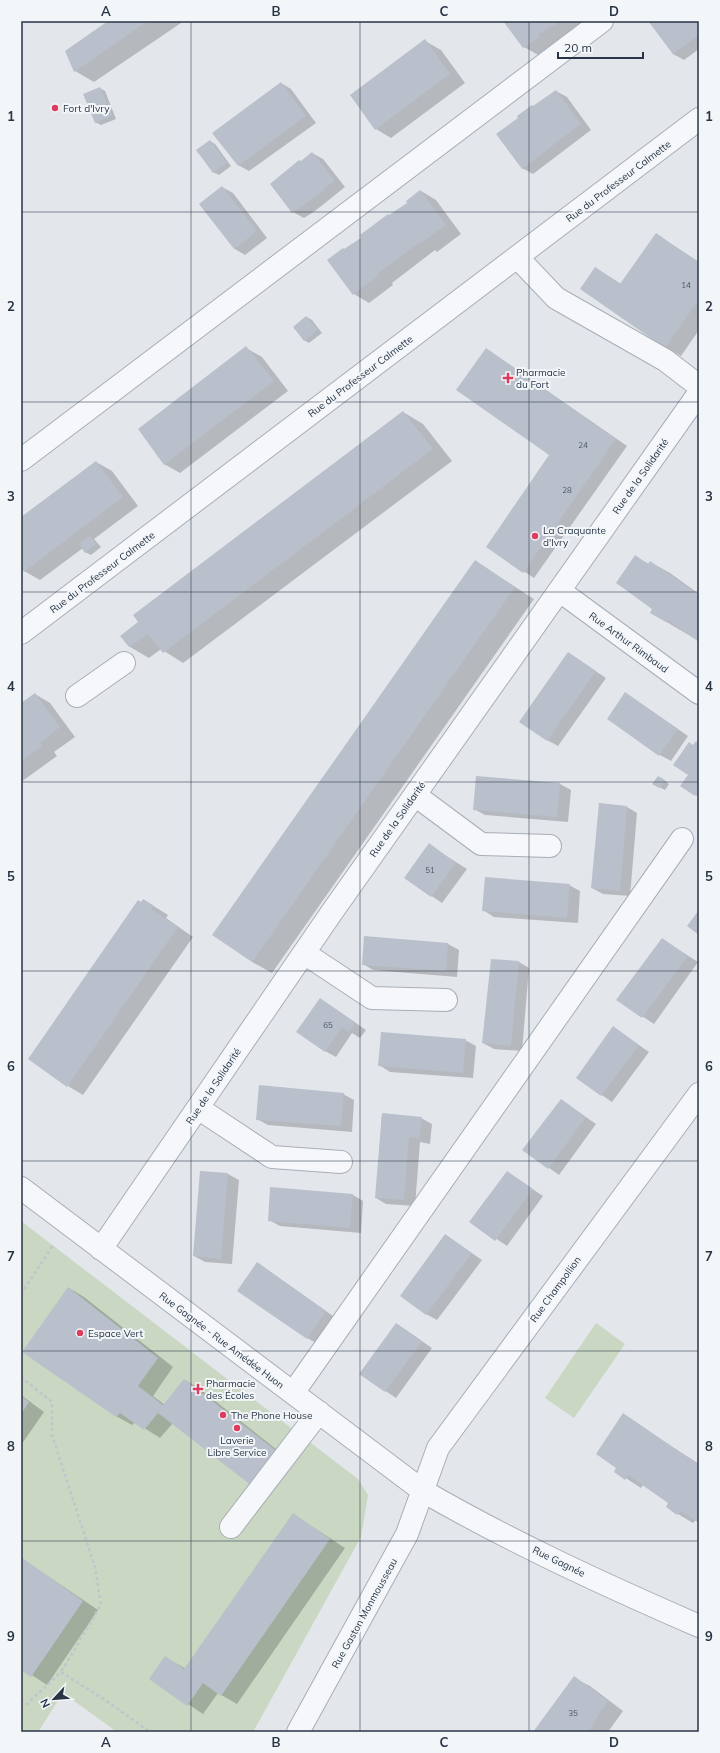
<svg xmlns="http://www.w3.org/2000/svg" width="720" height="1753" font-family="Mulish,sans-serif">
<style>
.green{fill:#c9d7c3}
.shadow{fill:#0003}
.building{fill:#b9c0cb}
.lines{fill:none;stroke-linecap:round;stroke-linejoin:round}
.minor-casing{stroke:#a7aeb7;stroke-width:24}
.path{stroke:#c0c5cb;stroke-width:2.5;stroke-dasharray:3 3;stroke-linecap:butt}
.minor{stroke:#f6f7fa;stroke-width:22}
.grid{fill:none;stroke:#283546;stroke-width:1;stroke-opacity:0.55}
.poi-dot{fill:#dc3d5f;stroke:#f3f6f9;stroke-width:1.5}
.labels{text-anchor:middle;stroke-width:4;stroke-linejoin:round;paint-order:stroke}
.number-label{font-size:8px;fill:#4c5867}
.poi-label{font-size:10px;fill:#283546;stroke:#f3f6f9;text-anchor:start}
.street-label{font-size:10px;fill:#283546;stroke:#f3f6f9}
.neatline{fill:none;stroke:#283546;stroke-width:1.5}
.grid-label{font-size:13px;text-anchor:middle;font-weight:bold;fill:#283546}
</style>
<rect width="100%" height="100%" fill="#e3e7ec"/>
<path class="green" d="M21,1221L358,1479L368,1495L361,1537L253,1732H117L63,1693L38,1732H21Z
M596,1323L625,1344L574,1418L545,1398Z"/>
<path class="shadow" d="M110,21H184L94,82L75,71Z
M505,21H587L554,43L555,46L540,56L524,47Z
M649,21H699V49L684,60L673,54Z
M425,41L441,50L465,83L391,138L376,129Z
M281,83L291,89L316,123L249,171L238,165Z
M100,88L105,91L116,119L101,125L95,122Z
M556,91L567,97L591,130L533,174L522,168Z
M210,141L215,144L231,166L219,175L213,172Z
M312,153L323,159L345,187L315,211L304,218L293,212L301,162Z
M222,187L233,193L267,238L245,255L235,249L200,204Z
M421,191L436,200L461,234L437,252L435,250L392,283L393,285L369,303L354,294L345,250L408,203Z
M656,234L699,262V330L681,356L665,347L596,268L621,284Z
M307,317L312,320L322,333L309,343L304,340Z
M246,348L262,357L288,391L180,473L164,464Z
M497,356L627,446L534,578L487,547L551,455Z
M403,412L423,424L452,461L183,663L161,649L149,658L130,647L121,636Z
M96,462L112,471L138,506L94,539L101,547L91,555L85,552L83,548L40,580L24,571L21,566V518Z
M635,557L649,564L650,562L670,573L699,594V641L651,613L654,609Z
M475,561L534,599L272,973L252,962Z
M568,653L606,678L558,746L547,740Z
M35,694L50,703L75,737L54,752L57,756L21,782V704Z
M626,694L688,736L671,761L660,755Z
M699,744V797L682,786L688,777L694,746Z
M664,780L669,784L665,790L659,787Z
M560,784L571,790L568,822L485,815L474,809Z
M627,807L637,813L630,896L603,894L592,888Z
M429,845L467,869L442,903L405,878Z
M569,885L580,891L578,923L494,917L483,910Z
M144,900L168,915L166,918L193,937L83,1095L68,1086Z
M365,937L448,944L459,950L457,977L373,970L363,964Z
M662,939L698,962L654,1024L618,1000Z
M519,962L529,968L522,1051L494,1049L483,1043Z
M331,1006L366,1030L360,1038L352,1033L336,1057L325,1051Z
M614,1028L649,1052L612,1102L577,1078Z
M465,1040L476,1046L473,1078L390,1072L379,1065Z
M343,1094L354,1100L352,1132L268,1125L257,1119Z
M561,1100L596,1124L559,1175L524,1150Z
M382,1114L421,1118L432,1124L430,1144L420,1142L415,1206L386,1204L376,1198Z
M201,1172L228,1174L239,1180L232,1264L205,1262L194,1256Z
M507,1172L543,1196L507,1246L471,1222Z
M353,1195L363,1201L361,1233L280,1226L269,1220Z
M445,1235L482,1260L437,1320L426,1314Z
M267,1270L336,1318L318,1344L307,1338Z
M69,1288L84,1297L173,1367L153,1396L165,1405L185,1380L200,1389L291,1461L173,1423L160,1438L135,1422L132,1425L116,1416Z
M397,1324L432,1348L396,1398L360,1374Z
M21,1395L44,1412L21,1445Z
M623,1415L699,1464V1522L696,1520L693,1523L678,1514L670,1502L643,1485L641,1488L615,1471L618,1467Z
M293,1514L345,1548L237,1704L218,1693L203,1714L150,1679L165,1657L186,1669Z
M21,1558L98,1610L47,1685L21,1668Z
M574,1678L590,1686L623,1711L608,1732H535Z"/>
<path class="building" d="M108,21H148L74,72L65,51Z
M503,21H561L539,34L540,37L523,48Z
M648,21H699V35L673,54Z
M425,39L450,74L375,130L350,95Z
M281,82L306,116L238,166L212,133Z
M100,87L112,116L95,123L83,94Z
M556,90L581,124L522,169L496,134L518,118L517,116L532,105L533,106Z
M210,140L227,163L213,173L196,150Z
M312,152L335,181L323,189L324,191L292,213L270,184L299,160L301,161Z
M222,186L257,231L234,249L199,204Z
M420,190L446,225L421,243L420,242L377,274L378,276L353,295L327,260L343,248L344,249L361,238L360,235L388,214L389,215L407,203L406,201Z
M656,233L699,263V299L665,348L580,289L595,267L620,284Z
M306,316L318,330L304,341L293,327Z
M246,346L274,381L164,465L138,429Z
M486,348L616,439L523,573L486,547L549,455L456,390Z
M403,411L433,449L163,653L148,634L129,647L120,636L138,622L133,615Z
M96,461L123,497L24,572L21,568V517Z
M90,536L96,544L85,553L79,544Z
M635,555L648,564L650,561L699,595V642L668,620L666,622L650,613L652,609L616,583Z
M475,560L515,587L252,962L212,935Z
M568,652L596,671L547,741L519,722Z
M625,692L678,729L659,756L607,719Z
M35,693L60,727L40,743L42,746L21,762V703Z
M696,741L699,744V791L695,796L680,786L688,775L673,765L689,742L693,745Z
M476,776L560,783L557,817L473,810Z
M658,776L665,780L659,788L652,784Z
M599,803L627,806L620,891L591,888Z
M429,843L456,863L431,897L404,878Z
M485,877L570,884L567,918L482,911Z
M143,899L153,905L151,909L178,927L67,1087L28,1059L138,900L141,902Z
M699,910V935L687,926Z
M364,936L448,943L446,971L362,965Z
M662,938L688,956L642,1018L616,1000Z
M491,959L519,961L511,1046L482,1043Z
M320,998L356,1023L349,1032L342,1027L325,1052L296,1032Z
M613,1026L639,1045L601,1096L576,1078Z
M381,1032L466,1039L463,1073L378,1066Z
M259,1085L344,1093L341,1126L256,1120Z
M561,1099L586,1117L548,1169L522,1150Z
M382,1113L422,1117L419,1138L409,1137L404,1200L375,1198Z
M200,1171L228,1173L221,1259L193,1256Z
M507,1171L533,1189L495,1241L469,1222Z
M270,1187L353,1194L350,1228L268,1221Z
M445,1234L472,1253L426,1315L400,1296Z
M257,1262L326,1311L307,1339L237,1291Z
M68,1287L158,1358L138,1386L163,1405L184,1379L279,1453L252,1486L158,1413L144,1430L120,1413L116,1417L22,1352Z
M396,1323L422,1341L385,1392L359,1374Z
M21,1396L29,1402L21,1414Z
M623,1413L699,1465V1523L681,1511L677,1515L666,1507L668,1503L628,1475L625,1480L614,1472L616,1468L596,1454Z
M293,1513L330,1539L221,1696L203,1683L187,1706L149,1679L165,1656L184,1669Z
M21,1557L83,1601L31,1677L21,1670Z
M574,1676L608,1701L592,1725L593,1726L589,1732H533Z"/>
<g class="lines">
<defs>
<path id="minor" d="M517,257L556,298L665,360L699,386
M21,460L602,21
M560,591L699,693
M21,633L699,119
M77,696L124,663
M415,795L481,844L550,846
M304,953L372,998L446,1000
M198,1108L272,1157L341,1162
M21,1188L423,1491C511,1542 605,1585 699,1626
M101,1249L332,912L699,393
M293,1393L682,839
M231,1527L319,1412
M298,1732L407,1534L438,1448L699,1094"/>
</defs>
<use href="#minor" class="minor-casing"/>
<path class="path" d="M21,1294L54,1244
M21,1377L52,1402V1435L95,1567L101,1605L61,1672
M21,1700L27,1704L61,1672L105,1700L150,1732"/>
<use href="#minor" class="minor"/>
</g>
<path class="grid" d="M191,21V1732M360,21V1732M529,21V1732M21,212H699M21,402H699M21,592H699M21,782H699M21,971H699M21,1161H699M21,1351H699M21,1541H699"/>
<g class="poi-dot">
<circle cx="55" cy="108" r="4"/>
<path d="M506 372h4v4h4v4h-4v4h-4v-4h-4v-4h4z"/>
<circle cx="535" cy="536" r="4"/>
<circle cx="80" cy="1333" r="4"/>
<path d="M196 1383h4v4h4v4h-4v4h-4v-4h-4v-4h4z"/>
<circle cx="223" cy="1415" r="4"/>
<circle cx="237" cy="1428" r="4"/>
</g>
<g class="labels">
<g class="number-label">
<text x="686" y="288">14</text>
<text x="583" y="448">24</text>
<text x="567" y="493">28</text>
<text x="430" y="873">51</text>
<text x="328" y="1028">65</text>
<text x="573" y="1716">35</text>
</g>
<g class="poi-label">
<text x="63" y="112">Fort d'Ivry</text>
<text x="516" y="376">Pharmacie<tspan x="516" dy="12">du Fort</tspan></text>
<text x="543" y="534">La Craquante<tspan x="543" dy="12">d'Ivry</tspan></text>
<text x="88" y="1337">Espace Vert</text>
<text x="206" y="1387">Pharmacie<tspan x="206" dy="12">des Écoles</tspan></text>
<text x="231" y="1419">The Phone House</text>
<text x="237" y="1444" text-anchor="middle">Laverie<tspan x="237" dy="12">Libre Service</tspan></text>
</g>
<g class="street-label">
<text transform="translate(618 181) rotate(-37)" y="4">Rue du Professeur Calmette</text>
<text transform="translate(360 376) rotate(-37)" y="4">Rue du Professeur Calmette</text>
<text transform="translate(640 476) rotate(-55)" y="4">Rue de la Solidarité</text>
<text transform="translate(102 572) rotate(-37)" y="4">Rue du Professeur Calmette</text>
<text transform="translate(629 642) rotate(36)" y="4">Rue Arthur Rimbaud</text>
<text transform="translate(397 819) rotate(-55)" y="4">Rue de la Solidarité</text>
<text transform="translate(213 1086) rotate(-56)" y="4">Rue de la Solidarité</text>
<text transform="translate(555 1289) rotate(-54)" y="4">Rue Champollion</text>
<text transform="translate(222 1340) rotate(37)" y="4">Rue Gagnée - Rue Amédée Huon</text>
<text transform="translate(559 1561) rotate(26)" y="4">Rue Gagnée</text>
<text transform="translate(364 1613) rotate(-61)" y="4">Rue Gaston Monmousseau</text>
</g>
</g>
<rect width="720" height="1753" fill="none" stroke="#f3f6f9" stroke-width="44"/>
<g transform="translate(54 1699) rotate(244)" stroke="#f3f6f9" stroke-width="3" paint-order="stroke">
<path d="M0-3L7 15L0 10L-7 15Z" fill="#283546"/>
<text y="-6" font-size="11" font-weight="bold" text-anchor="middle" fill="#283546">N</text>
</g>
<path d="M558 52v6h85v-6" fill="none" stroke="#283546" stroke-width="2"/>
<text x="564" y="52" font-size="12" fill="#283546" stroke="#f3f6f9" stroke-width="3" paint-order="stroke">20 m</text>
<rect x="22" y="22" width="676" height="1709" class="neatline"/>
<g class="grid-label">
<text x="106" y="16">A</text>
<text x="276" y="16">B</text>
<text x="444" y="16">C</text>
<text x="614" y="16">D</text>
<text x="11" y="121">1</text>
<text x="709" y="121">1</text>
<text x="11" y="311">2</text>
<text x="709" y="311">2</text>
<text x="11" y="501">3</text>
<text x="709" y="501">3</text>
<text x="11" y="691">4</text>
<text x="709" y="691">4</text>
<text x="11" y="881">5</text>
<text x="709" y="881">5</text>
<text x="11" y="1071">6</text>
<text x="709" y="1071">6</text>
<text x="11" y="1261">7</text>
<text x="709" y="1261">7</text>
<text x="11" y="1451">8</text>
<text x="709" y="1451">8</text>
<text x="11" y="1641">9</text>
<text x="709" y="1641">9</text>
<text x="106" y="1747">A</text>
<text x="276" y="1747">B</text>
<text x="444" y="1747">C</text>
<text x="614" y="1747">D</text>
</g>
</svg>
